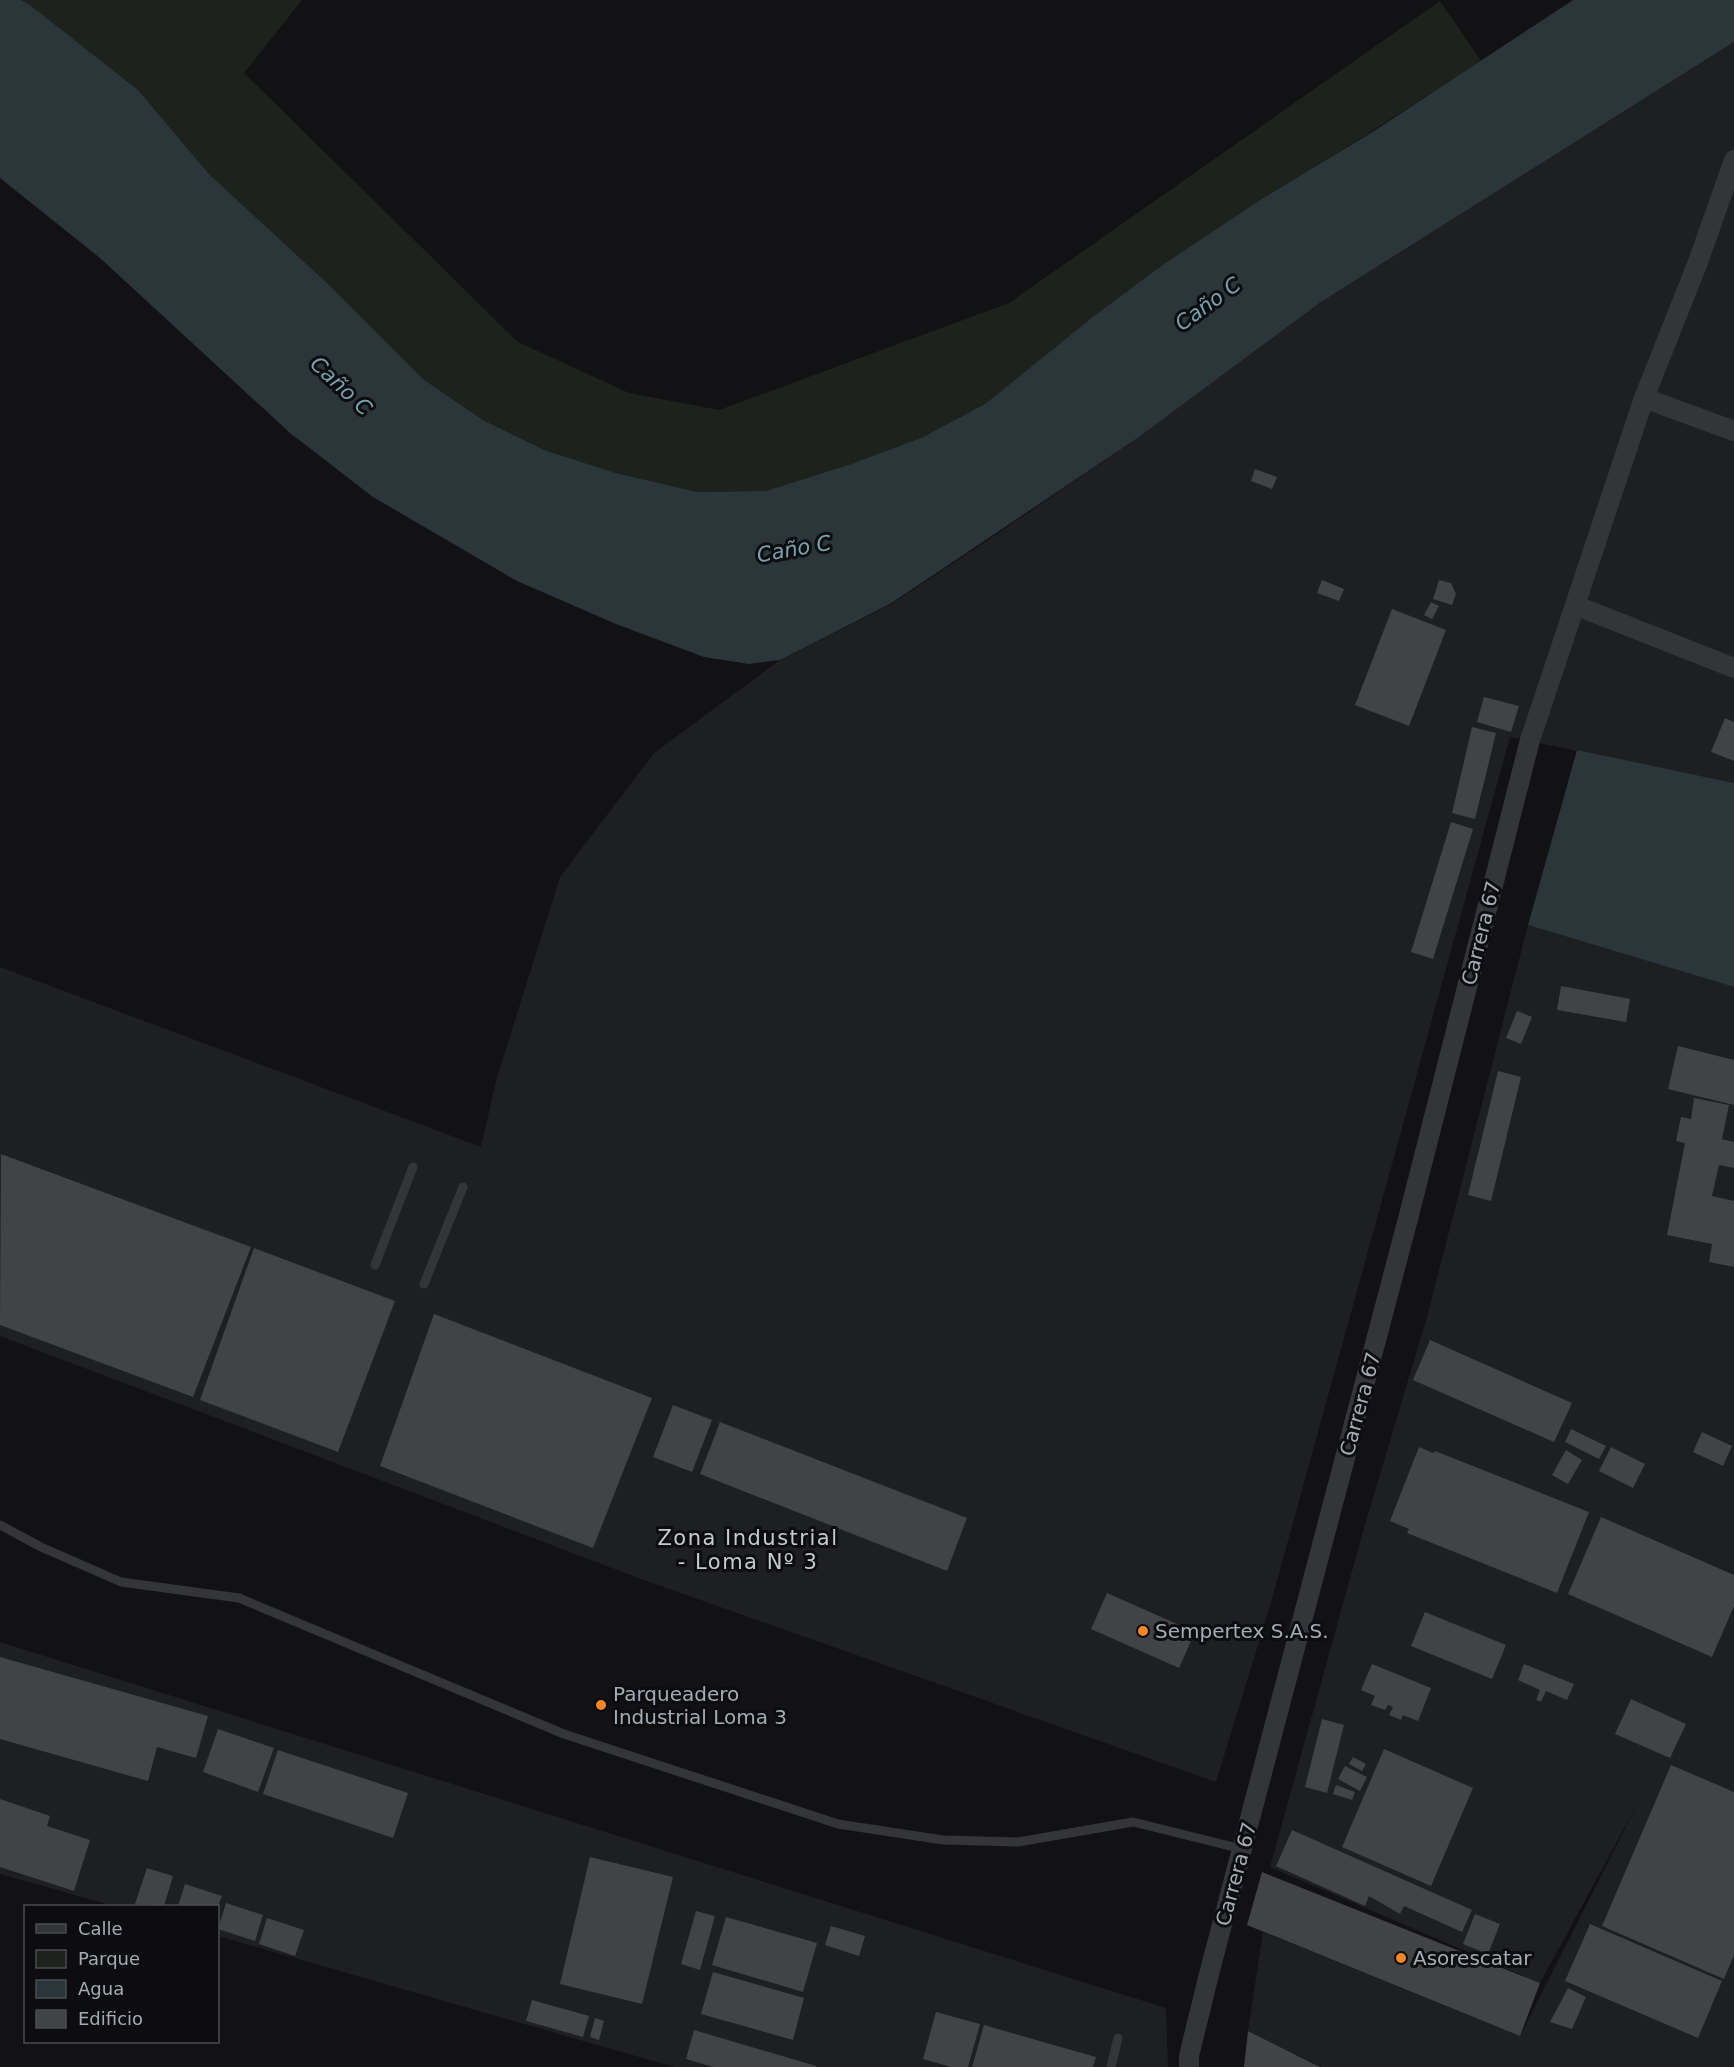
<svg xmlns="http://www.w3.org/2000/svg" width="1734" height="2067" font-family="'DejaVu Sans',sans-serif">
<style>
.built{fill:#1e1f21}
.green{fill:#1d231c}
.water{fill:#2a3639}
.building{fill:#414347}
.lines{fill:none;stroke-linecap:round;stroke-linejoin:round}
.lane{stroke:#333539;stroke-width:9}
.street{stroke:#333539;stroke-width:20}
.poi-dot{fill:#f3862b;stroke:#0d0d0f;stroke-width:2}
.labels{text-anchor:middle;stroke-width:6;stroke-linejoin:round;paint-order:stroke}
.street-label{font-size:20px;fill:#a3acb4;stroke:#0d0d0f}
.poi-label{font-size:20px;fill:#a3acb4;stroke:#0d0d0f;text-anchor:start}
.water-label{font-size:21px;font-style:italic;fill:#79a2b0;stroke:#0d0d0f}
.neighbourhood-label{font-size:21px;letter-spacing:1.5px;fill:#c4cad0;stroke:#0d0d0f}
</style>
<rect width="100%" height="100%" fill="#121214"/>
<path class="built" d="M1734,42V783L1510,737L1270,1606L1216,1782L641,1579L0,1336V967L481,1147L496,1081L560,877L654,753L780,660L890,605L982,544L1139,437L1321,302Z
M1528,925L1734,987V2067H1322L1248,2031L1263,1932L1520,2036L1638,1803L1540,1983L1270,1867L1364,1528L1427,1317Z
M0,1642L1166,2008L1168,2067H674L218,1936V1906H114L0,1874Z"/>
<path class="green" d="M21,0H302L244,73L518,342L629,393L719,410L1009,303L1440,1L1481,61L1161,266L1094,316L985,404L923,437L851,464L766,491L697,492L616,473L544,450L483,420L423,379L328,284L209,174L138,90Z"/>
<path class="water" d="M0,0H21L31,6L138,90L209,174L328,284L423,379L483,420L544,450L616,473L697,492L766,491L851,464L923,437L985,404L1094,316L1161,266L1262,199L1374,131L1573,0H1734V42L1321,302L1139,437L890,604L780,660L749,664L704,657L616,624L517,581L373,497L290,433L100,258L0,178Z
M1577,750L1734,783V987L1528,925Z"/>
<path class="building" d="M1255,469L1277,477L1272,489L1251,481Z
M1322,580L1344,589L1339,601L1317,593Z
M1439,580L1451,583L1456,594L1452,605L1433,599Z
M1431,602L1439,606L1432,619L1424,615Z
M1392,609L1446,630L1409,726L1355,705Z
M1484,697L1519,706L1511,732L1477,722Z
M1725,718L1734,722V761L1711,752Z
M1472,727L1496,733L1475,819L1452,813Z
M1451,822L1473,829L1433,959L1411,952Z
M1561,986L1630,999L1626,1022L1557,1010Z
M1517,1011L1532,1017L1521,1044L1506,1038Z
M1678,1046L1734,1060V1105L1668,1089Z
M1498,1071L1521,1077L1491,1201L1468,1195Z
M1694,1098L1729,1105L1722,1139L1734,1142V1168L1719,1165L1712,1196L1734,1201V1267L1709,1262L1712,1244L1667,1235L1685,1143L1676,1141L1681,1117L1691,1119Z
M1,1154L251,1247L193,1397L0,1325Z
M254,1248L395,1301L338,1452L200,1400Z
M434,1314L652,1398L593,1548L380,1466Z
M1430,1340L1572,1403L1554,1442L1413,1380Z
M673,1405L712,1420L692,1472L653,1457Z
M720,1422L967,1518L947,1571L700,1474Z
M1571,1429L1606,1446L1599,1459L1565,1442Z
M1702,1432L1732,1446L1723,1466L1693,1452Z
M1419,1447L1433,1453L1435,1451L1589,1512L1557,1593L1407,1533L1409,1529L1390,1521Z
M1611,1447L1645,1464L1633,1488L1599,1471Z
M1566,1450L1582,1460L1568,1484L1552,1475Z
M1601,1517L1734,1575V1606L1712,1657L1568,1594Z
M1107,1593L1195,1632L1179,1668L1091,1629Z
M1425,1612L1506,1645L1492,1679L1411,1646Z
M0,1657L208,1716L196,1758L157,1747L148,1781L0,1739Z
M1372,1664L1431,1688L1418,1721L1403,1715L1401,1720L1389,1715L1393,1707L1388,1705L1385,1710L1371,1705L1375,1696L1361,1690Z
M1524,1664L1574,1684L1567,1700L1546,1691L1541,1702L1536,1700L1540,1690L1518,1680Z
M1631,1699L1686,1724L1670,1758L1615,1734Z
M1322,1719L1344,1725L1327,1793L1305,1787Z
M218,1729L274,1748L258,1792L203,1772Z
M1384,1749L1473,1788L1431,1886L1342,1847Z
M278,1750L408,1793L393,1838L263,1794Z
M1353,1757L1366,1764L1362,1771L1349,1764Z
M1671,1765L1734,1792V1955L1724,1979L1602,1926Z
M1345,1766L1367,1777L1360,1791L1338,1779Z
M1336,1785L1355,1792L1352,1800L1333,1794Z
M0,1799L50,1816L47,1826L90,1840L74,1891L0,1867Z
M1292,1830L1472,1910L1462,1932L1404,1906L1400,1914L1369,1896L1365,1906L1276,1866Z
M590,1857L673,1877L642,2004L560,1984Z
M147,1868L173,1876L164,1906L135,1904Z
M1262,1872L1540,1983L1520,2036L1247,1925Z
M185,1884L222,1896L218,1906H178Z
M226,1903L263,1915L255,1941L218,1929Z
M696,1911L715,1916L700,1970L681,1964Z
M1475,1914L1500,1924L1488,1954L1463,1944Z
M726,1917L817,1943L803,1992L712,1965Z
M267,1918L304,1930L295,1956L259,1944Z
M1590,1924L1722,1981L1698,2038L1565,1981Z
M831,1926L865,1936L859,1956L825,1945Z
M713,1972L804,1998L793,2040L701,2014Z
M1568,1988L1586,1997L1572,2029L1550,2022Z
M532,2000L589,2016L583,2037L526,2021Z
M936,2012L980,2024L968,2067H951L923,2059Z
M595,2018L604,2021L599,2040L590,2037Z
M984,2025L1096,2057L1093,2067H972Z
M694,2030L816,2066V2067H713L686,2059Z
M1248,2031L1320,2067H1244Z"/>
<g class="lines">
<path class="lane" d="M375,1265L413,1167
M424,1284L463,1187
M0,1525L41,1547L121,1582L239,1598L564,1734L838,1824L943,1840L1018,1842L1133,1822L1242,1849
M1111,2067L1118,2038"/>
<path class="street" d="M1644,398L1734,431
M1577,606L1734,668
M1189,2067V2056L1209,1974L1409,1215L1530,740L1644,398L1698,262L1734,160"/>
</g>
<g class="poi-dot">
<circle cx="1143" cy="1631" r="6"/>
<circle cx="601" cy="1705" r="6"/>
<circle cx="1401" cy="1958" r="6"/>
</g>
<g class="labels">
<g class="street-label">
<text transform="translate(1481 933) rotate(-76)" y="7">Carrera 67</text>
<text transform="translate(1360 1404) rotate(-75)" y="7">Carrera 67</text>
<text transform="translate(1236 1874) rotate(-75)" y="7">Carrera 67</text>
</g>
<g class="poi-label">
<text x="1155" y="1638">Sempertex S.A.S.</text>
<text x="613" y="1701">Parqueadero<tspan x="613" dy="23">Industrial Loma 3</tspan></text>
<text x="1413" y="1965">Asorescatar</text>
</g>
<g class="water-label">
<text transform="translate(1208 304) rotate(-36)" y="7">Caño C</text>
<text transform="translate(341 386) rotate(43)" y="7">Caño C</text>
<text transform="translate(794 549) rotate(-10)" y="7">Caño C</text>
</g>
<g class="neighbourhood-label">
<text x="748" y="1545">Zona Industrial<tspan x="748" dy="24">- Loma Nº 3</tspan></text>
</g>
</g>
<rect x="24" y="1905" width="195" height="138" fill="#0d0d0f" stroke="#494d51" stroke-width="1.5"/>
<rect x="36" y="1924" width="30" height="9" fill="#333539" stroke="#494d51" stroke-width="1.5"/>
<text x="78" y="1935" font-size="18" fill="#a3acb4">Calle</text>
<rect x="36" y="1950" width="30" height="18" fill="#1d231c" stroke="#494d51" stroke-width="1.5"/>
<text x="78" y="1965" font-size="18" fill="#a3acb4">Parque</text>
<rect x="36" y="1980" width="30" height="18" fill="#2a3639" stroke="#494d51" stroke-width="1.5"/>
<text x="78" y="1995" font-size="18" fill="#a3acb4">Agua</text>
<rect x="36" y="2010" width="30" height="18" fill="#414347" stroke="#494d51" stroke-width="1.5"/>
<text x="78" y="2025" font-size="18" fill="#a3acb4">Edificio</text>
</svg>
